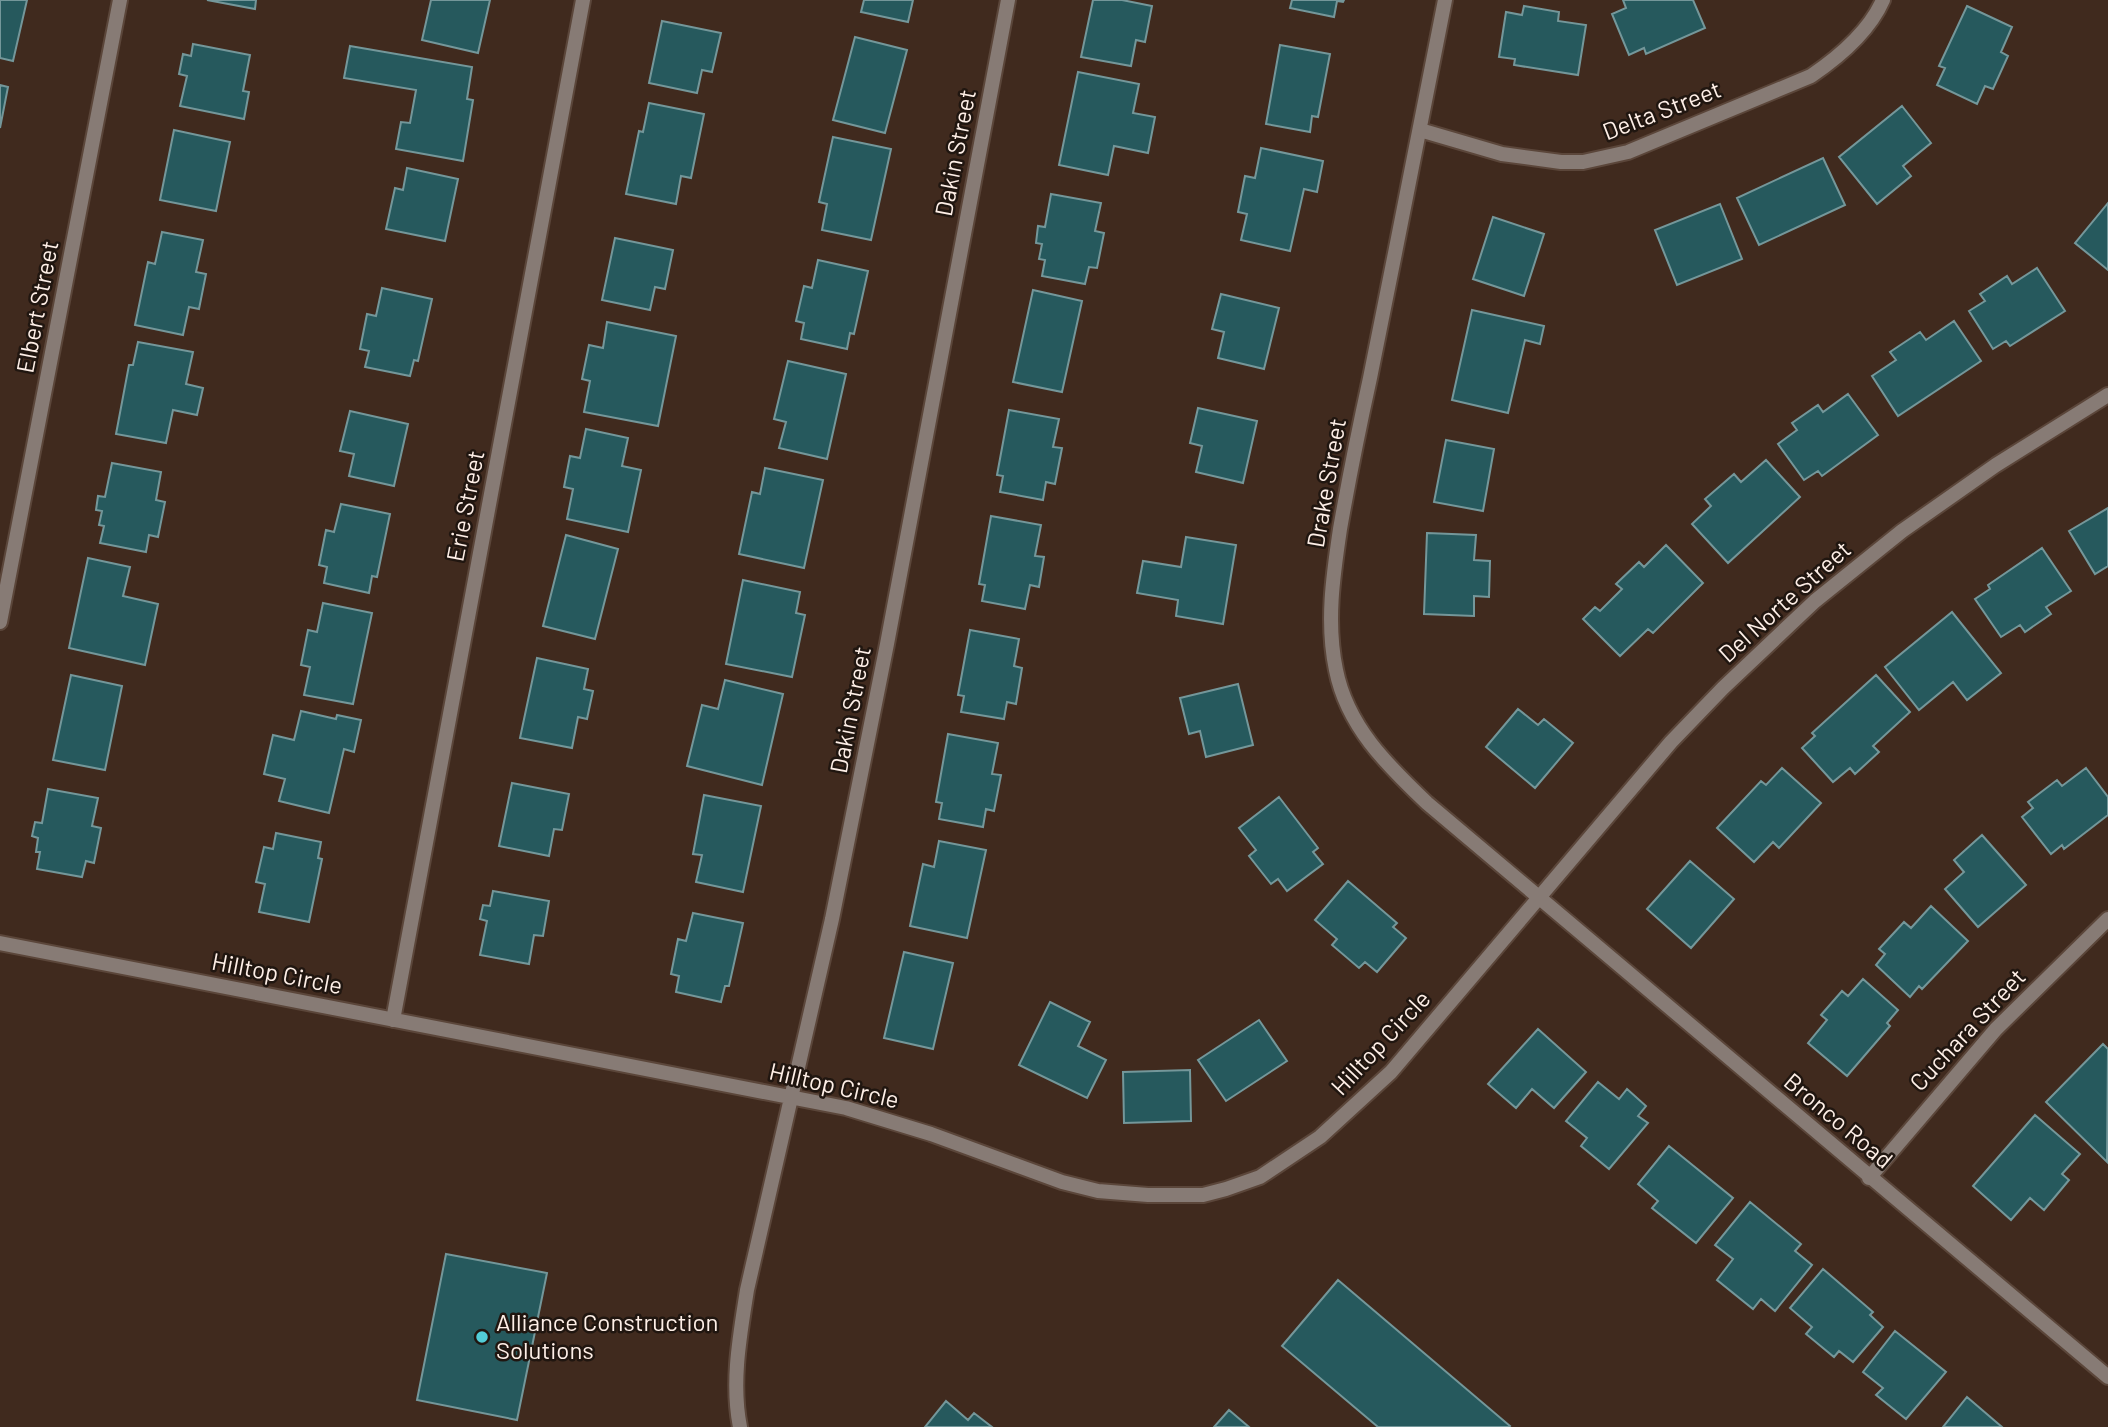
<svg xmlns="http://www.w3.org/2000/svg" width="2108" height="1427" font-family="Barlow,sans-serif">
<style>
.building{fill:#26595d;stroke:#74979a;stroke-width:2}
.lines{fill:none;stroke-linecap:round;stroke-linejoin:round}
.street-casing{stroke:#5b463a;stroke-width:18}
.street{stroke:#877b75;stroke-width:14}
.poi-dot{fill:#52ccd6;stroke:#201610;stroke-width:2.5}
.labels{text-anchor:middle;stroke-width:5;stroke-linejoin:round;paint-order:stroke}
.street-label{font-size:24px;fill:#feefe7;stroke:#201610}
.poi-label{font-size:24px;fill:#feefe7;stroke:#201610;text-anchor:start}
</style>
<rect width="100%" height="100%" fill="#402a1e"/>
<path class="building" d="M0,0H27L13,61L0,58Z
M207,0H256L255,9Z
M431,0H490L478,53L422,40Z
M864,0H913L908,22L861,12Z
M1093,0H1122L1152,6L1145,42L1136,40L1131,66L1081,57Z
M1292,0H1344L1343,2L1337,1L1334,17L1290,8Z
M1623,0H1693L1705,28L1646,54L1644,48L1629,55L1612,14L1626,8Z
M1524,6L1559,12L1558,21L1586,25L1578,75L1514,65L1515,59L1499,57L1506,12L1522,15Z
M1967,6L2012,27L2001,52L2008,56L1993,89L1985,86L1977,104L1937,85L1945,68L1939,66Z
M662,21L721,33L712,72L702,70L697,93L649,83Z
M855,37L907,50L885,133L833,120Z
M193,44L250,55L243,91L249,92L244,119L180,106L187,76L179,74L183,54L191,56Z
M1280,45L1330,54L1318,117L1312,116L1310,132L1266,124Z
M350,46L472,67L467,99L473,100L463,161L396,149L401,122L410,123L416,90L344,78Z
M1078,72L1139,84L1133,113L1155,117L1148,153L1114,146L1108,175L1059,165Z
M0,85L8,87L0,128Z
M649,103L704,114L691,178L681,176L676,204L626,194L639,131L643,132Z
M1902,106L1931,143L1903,166L1911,176L1877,204L1839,157Z
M174,130L230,142L216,211L160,200Z
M833,137L891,149L871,240L822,230L827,204L819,202Z
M1261,148L1323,161L1317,192L1304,189L1290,251L1241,240L1247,214L1238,212L1245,176L1255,178Z
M1823,158L1845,205L1759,245L1737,198Z
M407,168L458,179L445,241L386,229L395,188L403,190Z
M1051,194L1101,203L1095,231L1104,233L1097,268L1089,267L1085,284L1042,276L1045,260L1039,259L1042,244L1036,243L1038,226L1045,227Z
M2108,203V270L2075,243Z
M1720,204L1742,259L1677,285L1655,230Z
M1493,217L1544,234L1524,296L1473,279Z
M162,232L203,240L196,272L206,274L199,309L189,307L183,335L135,325L148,262L155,264Z
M615,238L673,250L665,289L655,287L650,310L602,300Z
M818,260L868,271L854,334L850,333L847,349L801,339L804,323L796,321L804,286L812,288Z
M2037,268L2065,311L2010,346L2006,341L1993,349L1969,311L1985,301L1980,294L2007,276L2012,284Z
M382,288L432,299L418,361L414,360L410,376L365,367L369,351L360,349L367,314L376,316Z
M1033,290L1082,301L1062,392L1013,382Z
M1221,294L1279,308L1264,369L1218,358L1224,332L1212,329Z
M1472,310L1544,326L1540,344L1525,340L1508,413L1452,400Z
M1954,321L1981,361L1898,416L1872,376L1896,360L1890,352L1920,332L1926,340Z
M607,322L676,336L658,426L584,412L590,381L582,379L589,345L603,348Z
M138,342L193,352L186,384L203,388L197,415L173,410L166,443L116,434L129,365H133Z
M788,361L846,374L827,459L779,448L786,422L774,419Z
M1848,394L1878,435L1822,476L1818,471L1804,480L1778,444L1797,430L1792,423L1818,405L1823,412Z
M1198,408L1257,421L1243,483L1196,472L1202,446L1190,443Z
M1009,410L1059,419L1053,447L1062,448L1055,484L1046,482L1043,500L1000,492L1003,476L997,475Z
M350,411L408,424L394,486L349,476L354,454L340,451Z
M586,429L628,438L622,466L641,470L628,532L567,519L573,489L564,487L570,456L580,458Z
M1446,440L1494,449L1483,511L1434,502Z
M1766,460L1800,497L1728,563L1692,524L1711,506L1705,499L1734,474L1741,482Z
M112,463L161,472L156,500L165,502L158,537L149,535L146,552L100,543L104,526L99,525L102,511L96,510L98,496L105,497Z
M765,468L823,480L804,568L739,554L752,492L760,494Z
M341,504L390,514L377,577L372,576L369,593L324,583L327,567L319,565L326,530L334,532Z
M2108,508V566L2095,574L2069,531Z
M991,516L1041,525L1035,556L1044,557L1039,587L1030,585L1025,609L982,601L985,585L979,584Z
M1427,533L1476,535L1474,560L1490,561L1489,597L1474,596V616L1424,614Z
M566,535L618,549L595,639L543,626Z
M1186,537L1236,545L1223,624L1176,616L1178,600L1137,593L1143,561L1181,567Z
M1666,545L1703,583L1653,633L1648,629L1620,656L1583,619L1595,607L1600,611L1622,589L1616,584L1639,562L1644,567Z
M2042,548L2071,591L2046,607L2051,614L2025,632L2020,625L2001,637L1975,599L1990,589L1988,585Z
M88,558L130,567L123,596L158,604L145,665L69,648Z
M743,580L800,592L796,613L805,615L792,677L726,664Z
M323,603L372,613L353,704L304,695L310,667L301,665L308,630L317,632Z
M1952,612L2001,673L1967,700L1953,682L1919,710L1885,667Z
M970,630L1019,639L1014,666L1022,668L1016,704L1007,702L1004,719L961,712L964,696L958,695Z
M537,658L588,669L584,689L593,691L587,719L578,717L572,748L520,738Z
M71,675L122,686L105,770L53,760Z
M1876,675L1910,712L1873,746L1879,752L1855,774L1850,768L1833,782L1802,748L1815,736L1812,733Z
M725,680L783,694L762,785L687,766L702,705L718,709Z
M1238,684L1253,745L1206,757L1200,731L1189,734L1180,698Z
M1518,709L1538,725L1544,719L1573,743L1535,788L1486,747Z
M301,711L336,719L337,715L361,720L354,752L344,749L329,813L279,801L285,779L264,774L273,735L294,740Z
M948,734L998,743L992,774L1001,775L994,811L986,809L983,827L939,819L942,803L936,802Z
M1782,768L1821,803L1779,848L1773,842L1754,862L1717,828L1761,781L1766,785Z
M2086,768L2108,797V815L2064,849L2062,845L2051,854L2022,817L2033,808L2028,802L2057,780L2062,786Z
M512,783L569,794L562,830L554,829L549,856L499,846Z
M48,789L98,798L92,826L101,828L94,863L86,861L82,877L37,869L40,852H36L38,838L32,836L35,822L42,823Z
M704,795L761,806L743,892L696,882L702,855L693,854Z
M1279,797L1318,848L1313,852L1323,864L1287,891L1278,879L1271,884L1249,856L1256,850L1239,828Z
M276,833L321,842L318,858L322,859L309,922L259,912L265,884L256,882L264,847L273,849Z
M1982,835L2026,885L1978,927L1945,889L1964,872L1954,860Z
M939,841L986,850L967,938L910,926L923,864L934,867Z
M1690,861L1734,899L1691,948L1647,909Z
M1348,881L1397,923L1393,927L1406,938L1377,972L1365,962L1359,968L1332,945L1337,939L1315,920Z
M493,891L549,901L543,936L534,935L529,964L480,955L487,921L480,919L483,905L490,906Z
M1931,906L1968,941L1922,989L1919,986L1910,997L1876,965L1885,954L1879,949L1904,922L1911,928Z
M693,913L743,923L729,986H725L721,1002L676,992L679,976L671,974L678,939L686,941Z
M904,952L953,963L933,1049L884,1038Z
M1863,979L1898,1010L1887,1023L1890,1026L1847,1076L1808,1043L1827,1020L1821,1015L1842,991L1848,996Z
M1050,1002L1090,1022L1078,1046L1106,1060L1087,1098L1019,1065Z
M1259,1020L1287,1061L1226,1101L1198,1060Z
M1538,1029L1586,1072L1554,1108L1532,1089L1516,1108L1488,1084Z
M2103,1044L2108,1049L2107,1162L2046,1102Z
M1190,1070L1191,1121L1124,1123L1123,1072Z
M1598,1082L1619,1099L1627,1089L1646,1106L1638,1116L1648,1123L1609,1169L1581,1146L1587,1138L1566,1121Z
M2035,1115L2080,1154L2062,1174L2069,1180L2044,1210L2030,1198L2011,1220L1973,1186Z
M1669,1146L1733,1198L1696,1243L1652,1208L1658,1201L1638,1184Z
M1750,1202L1801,1244L1795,1251L1812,1265L1775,1311L1761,1299L1753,1309L1717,1280L1733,1259L1715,1245Z
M446,1254L547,1273L517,1420L417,1400Z
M1823,1269L1873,1312L1870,1315L1883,1327L1853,1362L1839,1351L1834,1357L1806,1334L1812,1327L1790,1308Z
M1338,1280L1510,1426L1509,1427H1378L1282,1346Z
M1895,1331L1946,1372L1906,1419L1876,1395L1883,1388L1863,1372Z
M1967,1397L2002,1427H1943Z
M946,1401L968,1420L974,1413L992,1427H925Z
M1229,1410L1249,1427H1214Z"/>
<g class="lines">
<defs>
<path id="street" d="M1445,0C1421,126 1395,252 1370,378C1359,428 1349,478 1340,529C1333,576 1326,623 1336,670C1347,726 1387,765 1427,803L2108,1377
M1420,130L1502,154L1561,162H1583L1628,152L1811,76C1839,57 1869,32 1883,0
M0,622L120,0
M0,943L846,1108L931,1134L1062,1182L1098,1191L1148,1195H1203L1226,1189L1260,1177L1320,1137L1391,1072L1671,742L1723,688L1815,601L1902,531L1996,465L2108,395
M393,1020L583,0
M1869,1178L1996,1029L2108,919
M740,1427C731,1382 740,1335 747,1290L832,919L887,644L1008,0"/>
</defs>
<use href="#street" class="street-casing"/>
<use href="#street" class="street"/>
</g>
<circle class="poi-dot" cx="482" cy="1337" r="7"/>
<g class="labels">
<g class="street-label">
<text transform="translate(1662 111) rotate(-21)" y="8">Delta Street</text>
<text transform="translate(956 153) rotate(-79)" y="8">Dakin Street</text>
<text transform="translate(38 307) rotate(-79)" y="8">Elbert Street</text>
<text transform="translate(1327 483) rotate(-80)" y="8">Drake Street</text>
<text transform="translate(466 506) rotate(-79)" y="8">Erie Street</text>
<text transform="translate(1785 602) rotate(-42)" y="8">Del Norte Street</text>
<text transform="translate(851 710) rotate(-79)" y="8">Dakin Street</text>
<text transform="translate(277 974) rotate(11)" y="8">Hilltop Circle</text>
<text transform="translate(1968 1030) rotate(-47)" y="8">Cuchara Street</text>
<text transform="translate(1381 1043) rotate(-47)" y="8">Hilltop Circle</text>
<text transform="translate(834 1086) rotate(13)" y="8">Hilltop Circle</text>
<text transform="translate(1838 1121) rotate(40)" y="8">Bronco Road</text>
</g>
<g class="poi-label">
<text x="496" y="1331">Alliance Construction<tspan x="496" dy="28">Solutions</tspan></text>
</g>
</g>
</svg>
